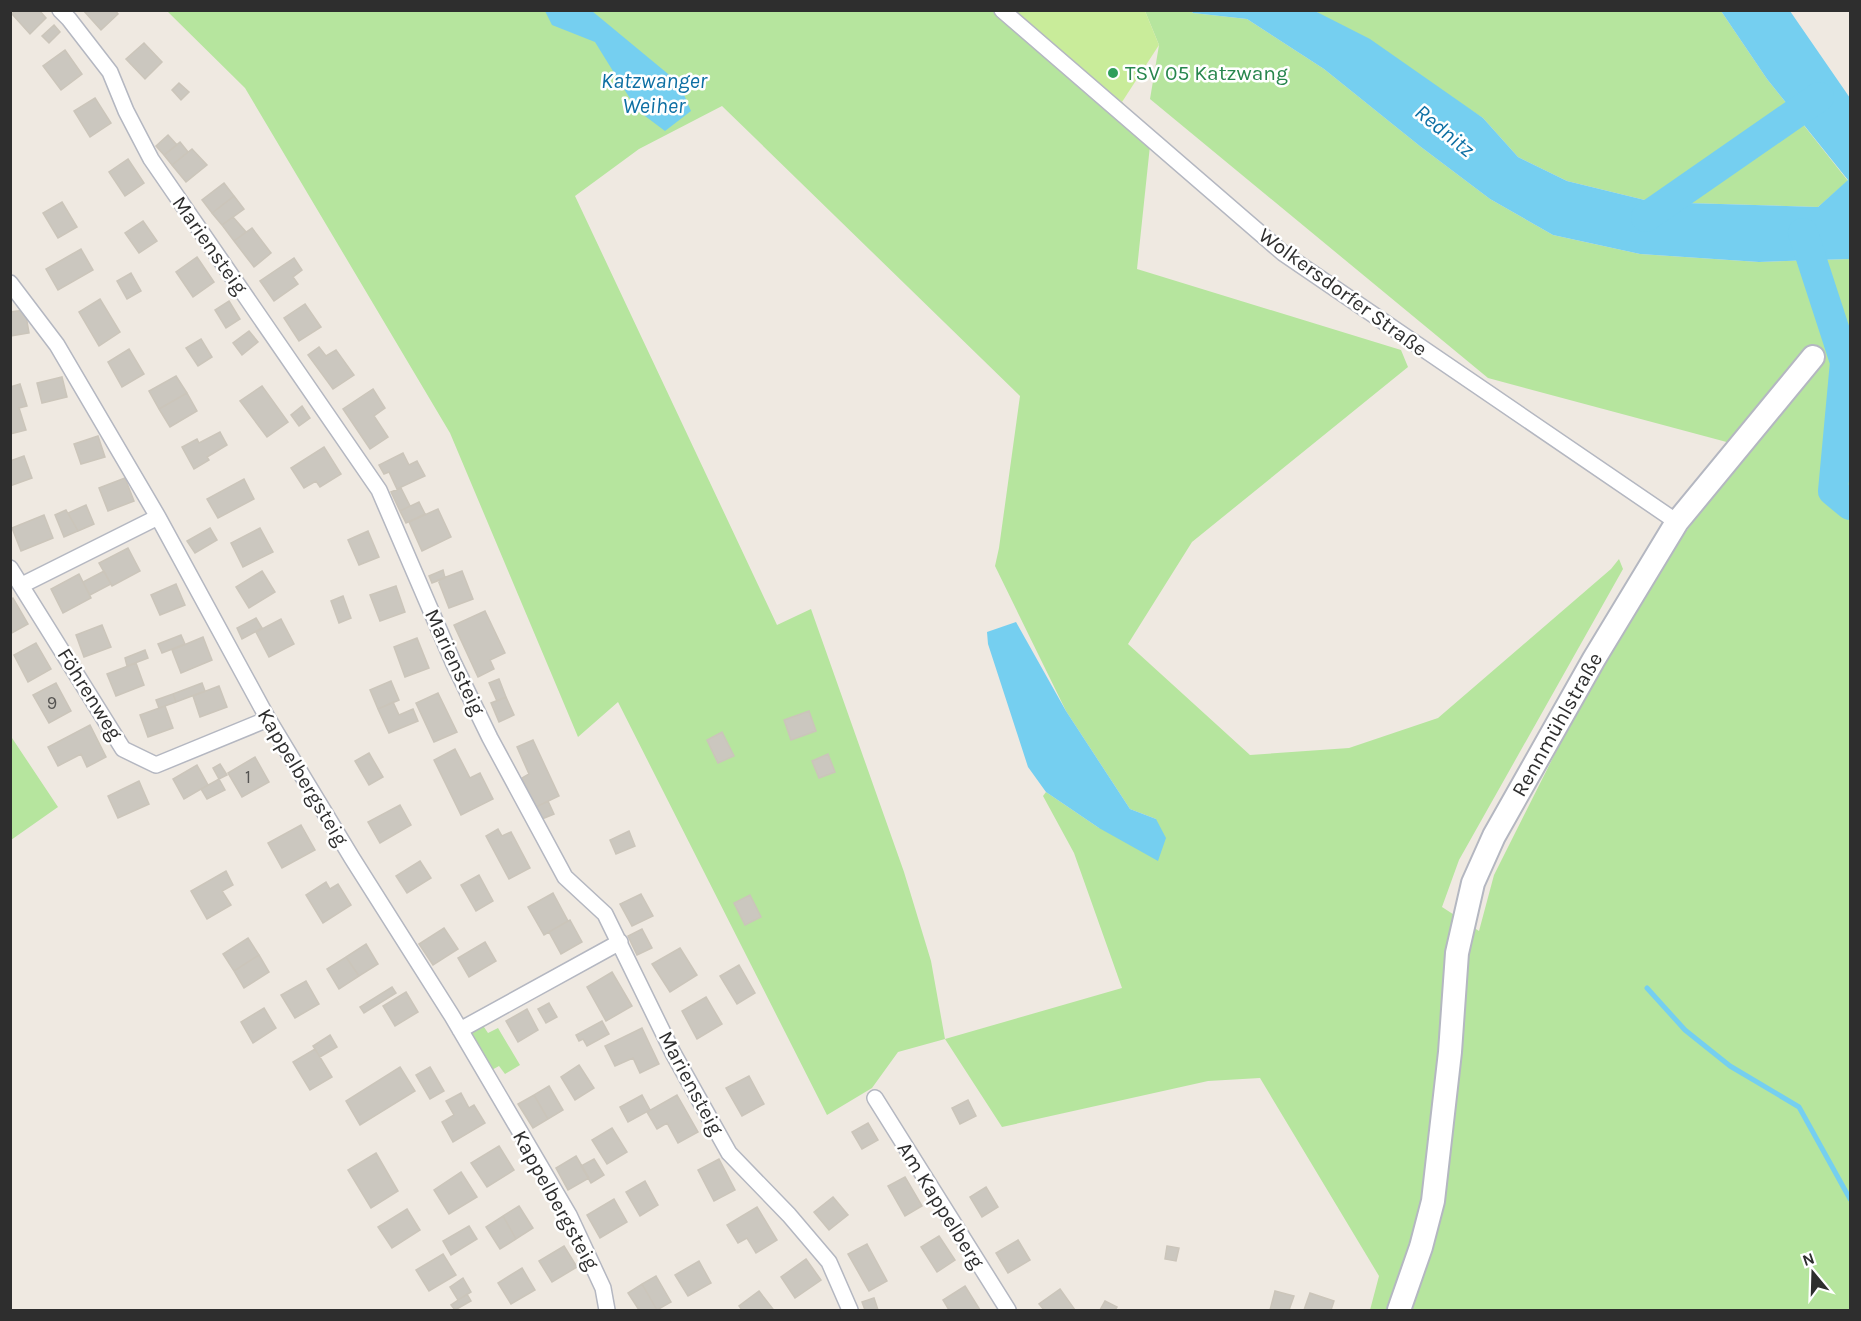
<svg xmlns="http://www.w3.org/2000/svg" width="1861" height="1321" font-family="Karla,sans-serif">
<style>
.green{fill:#b6e59e;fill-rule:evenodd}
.pitch{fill:#c9ec9a}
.water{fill:#75cff0}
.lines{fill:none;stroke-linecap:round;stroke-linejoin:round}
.stream{stroke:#75cff0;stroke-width:5}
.river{stroke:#75cff0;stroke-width:30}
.building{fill:#cbc7bf;stroke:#cbc5ba;stroke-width:1.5}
.minor-casing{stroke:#b4b7c1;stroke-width:18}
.secondary-casing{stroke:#b4b7c1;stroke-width:26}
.minor{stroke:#fff;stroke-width:15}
.secondary{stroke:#fff;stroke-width:22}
.leisure-dot{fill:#2e9e5b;stroke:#fff;stroke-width:2}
.labels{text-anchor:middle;stroke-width:5;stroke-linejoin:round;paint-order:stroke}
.number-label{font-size:18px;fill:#555452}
.leisure-label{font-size:21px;fill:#27864d;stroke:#fff;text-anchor:start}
.street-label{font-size:21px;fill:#2e2e2e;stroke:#fff}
.water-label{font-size:22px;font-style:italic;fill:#0d6fa3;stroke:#fff}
</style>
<rect width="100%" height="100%" fill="#efe9e1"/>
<path class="green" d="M167,11H1010L1122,102L1151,136L1137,269L1401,350L1408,367L1192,542L1128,644L1250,755L1349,748L1438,718L1611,569L1619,559L1623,569L1459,860L1442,907L1479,931L1494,875L1589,686L1647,583L1749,448L1488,378L1150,99L1159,45L1145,11H1191L1193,13L1247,19L1324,69L1421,147L1490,199L1553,235L1640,254L1759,262L1850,259V1310H1370L1379,1276L1260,1078L1208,1081L1002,1127L945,1039L898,1052L872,1088L827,1115L618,702L578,737L450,433L245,88ZM722,106L1020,396L999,548L995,566L1066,711L1130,809L1156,819L1099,828L1046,792L1043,796L1074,853L1122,988L945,1039L931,961L904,872L811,609L777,625L575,196L639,149Z
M1315,11H1721L1767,79L1848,181L1818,207L1653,202L1567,181L1518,157L1483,118Z
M10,735L58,807L11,840H10Z
M482,1024L488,1033L498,1028L520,1065L505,1074L499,1066L490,1071L469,1036Z"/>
<path class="pitch" d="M1010,11H1145L1159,45L1122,102Z"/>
<path class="water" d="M545,11H592L679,83L691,111L665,131L637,110L595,42L552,25Z
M1191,11H1315L1370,39L1483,118L1518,157L1567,181L1653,202L1818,207L1848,180L1767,79L1721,11H1790L1850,98V259L1759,262L1640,254L1553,235L1490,199L1421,147L1324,69L1247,19L1193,13Z
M1016,622L1066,711L1130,809L1156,819L1166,838L1158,861L1099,828L1046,792L1028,767L988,644L987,632Z"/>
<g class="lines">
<path class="stream" d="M1647,988L1685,1030L1730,1066L1799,1107L1850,1199"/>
<path class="river" d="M1646,217L1819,97
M1803,233L1845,362L1833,491L1850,505"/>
</g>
<path class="building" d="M15,10H39L46,18L30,34L12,14Z
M83,10H115L118,14L101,30Z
M54,25L60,32L49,43L42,36Z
M144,43L162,62L145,79L126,59Z
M65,50L82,74L61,90L43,66Z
M179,83L189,92L181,100L172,90Z
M95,98L111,123L90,137L74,111Z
M168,135L177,145L164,155L156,146Z
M180,142L188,152L172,165L164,155Z
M192,149L207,165L186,182L172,165Z
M128,159L144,183L125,196L109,172Z
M224,183L234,196L212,213L202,200Z
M234,196L244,209L222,225L212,213Z
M62,202L77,227L58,238L43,213Z
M233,217L246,232L234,241L222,225Z
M143,221L157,241L139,253L125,233Z
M252,228L271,253L254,267L234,241Z
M81,249L93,270L58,290L46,269Z
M197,257L214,282L193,297L176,272Z
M294,258L302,270L293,277L298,284L274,301L260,281Z
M131,273L141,291L127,299L117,281Z
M100,299L120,332L99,346L79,312Z
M229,301L240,319L226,328L215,310Z
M305,304L321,327L299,341L284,318Z
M25,310L29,333L10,336V312Z
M249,331L258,342L242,355L233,343Z
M201,339L212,357L198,366L186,348Z
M319,347L326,356L336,350L354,375L333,389L308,355Z
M129,349L144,374L122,387L108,362Z
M176,376L187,393L159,409L149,391Z
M62,377L67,397L42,403L37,383Z
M20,384L27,406L19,408L26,430L10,434V387Z
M262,386L288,422L267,437L240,401Z
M373,389L385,408L374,416L388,437L370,449L343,409Z
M187,393L197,411L170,427L159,409Z
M302,406L310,418L299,426L291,415Z
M220,432L227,445L207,457L209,460L194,469L182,447L197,439L199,443Z
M98,436L105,457L81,464L74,444Z
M324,447L341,474L320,487L316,481L304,488L291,468Z
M403,453L409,465L417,461L425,476L397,489L389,472L384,474L379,465Z
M24,456L32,478L10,486V461Z
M125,478L134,501L108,511L99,488Z
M244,479L254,499L218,518L207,499Z
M401,488L410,506L400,511L391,492Z
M419,502L425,514L406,523L400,511Z
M86,505L94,524L78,531L68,513Z
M438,509L451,537L422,551L409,522Z
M66,510L78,531L64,537L55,515Z
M44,515L53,538L21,551L12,528Z
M210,528L217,540L195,553L187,541Z
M260,528L273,552L243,567L231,543Z
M368,531L379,557L359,565L348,540Z
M128,548L140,571L112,586L99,563Z
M443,570L445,578L432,583L429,576Z
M104,571L111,584L90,595L83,582Z
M262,571L275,592L249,608L236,587Z
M462,571L473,599L449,608L438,580Z
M79,574L91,598L63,613L51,589Z
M176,584L185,605L160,615L151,595Z
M396,586L405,612L380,621L370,595Z
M343,596L351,618L339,623L331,601Z
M13,598L28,624L10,634V600Z
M485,611L505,653L490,660L494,669L478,677L454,625Z
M256,618L262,628L242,639L237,628Z
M281,619L294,644L269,657L256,632Z
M102,625L111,647L84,657L76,635Z
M181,635L185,644L162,653L158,644Z
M203,637L212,660L181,673L172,650Z
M417,638L429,668L405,677L394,647Z
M36,643L51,669L28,682L14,655Z
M145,650L148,658L127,666L125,658Z
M136,663L144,685L116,696L107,674Z
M499,679L506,697L497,701L489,683Z
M391,681L399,700L378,709L370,690Z
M56,683L71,711L49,723L33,695Z
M202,683L205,691L176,702L173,694Z
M219,686L227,707L200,717L193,696Z
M438,693L457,732L434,742L416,703Z
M173,694L176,702L159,708L156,700Z
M506,697L514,715L499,722L491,703Z
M393,702L399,715L413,709L418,721L389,733L378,709Z
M165,706L173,728L148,737L140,715Z
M809,711L816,731L791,740L784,720Z
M90,725L106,757L87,767L81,754L58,766L48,747Z
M722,732L734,756L718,763L707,740Z
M533,740L559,796L536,807L522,778L529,774L517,747Z
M455,749L470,778L480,773L493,799L461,815L434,760Z
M369,753L383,777L369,785L355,761Z
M828,754L835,772L819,778L812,761Z
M255,757L269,782L242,797L228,773Z
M220,764L227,775L219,779L213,768Z
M197,765L208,785L184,799L173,779Z
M219,779L225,790L207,799L201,789Z
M139,781L149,804L118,818L108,796Z
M548,801L554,814L542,819L536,807Z
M400,805L411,825L380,843L368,822Z
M301,825L315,850L282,868L268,843Z
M498,829L502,836L511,832L530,868L509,879L486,836Z
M629,831L635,846L616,854L610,840Z
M420,861L431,878L407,893L396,876Z
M226,871L233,885L222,891L231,905L207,919L191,891Z
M479,875L493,901L476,911L461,885Z
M326,882L330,889L338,884L351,905L323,923L306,895Z
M553,893L568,921L544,935L528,907Z
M641,894L653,916L632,926L620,904Z
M750,895L761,917L745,925L734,903Z
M570,920L582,942L561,954L549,932Z
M444,928L458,949L433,965L419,944Z
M642,929L652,948L637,955L628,936Z
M248,938L259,955L234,971L223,954Z
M485,942L496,961L469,977L458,958Z
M366,944L378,964L359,976L346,957Z
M680,948L697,975L670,992L652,964Z
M259,955L269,972L244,988L234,971Z
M346,957L359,976L339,989L327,969Z
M739,965L755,993L737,1004L720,976Z
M612,972L632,1006L606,1021L587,987Z
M306,981L319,1004L295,1018L281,995Z
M392,987L396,993L364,1013L360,1007Z
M406,992L418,1012L395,1026L383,1006Z
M706,997L722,1024L697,1039L682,1011Z
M549,1003L557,1017L546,1023L538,1009Z
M264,1008L276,1028L253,1043L241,1022Z
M527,1009L538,1030L518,1042L506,1021Z
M602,1021L609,1034L587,1046L583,1039L579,1041L576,1035Z
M642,1028L659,1064L640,1073L633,1058L615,1066L605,1046Z
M330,1035L337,1047L320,1057L313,1046Z
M315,1049L332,1077L310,1090L293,1062Z
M579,1065L594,1088L575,1100L561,1077Z
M400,1067L415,1091L360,1125L346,1101Z
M430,1067L444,1091L430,1099L416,1075Z
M749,1076L764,1104L742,1116L726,1088Z
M549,1086L563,1110L548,1119L534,1095Z
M461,1093L469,1108L474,1105L485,1123L453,1142L442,1122L454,1115L446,1101Z
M534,1095L548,1119L533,1128L518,1104Z
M642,1095L650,1110L628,1122L620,1107Z
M677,1095L698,1132L678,1143L667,1123L657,1129L647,1112Z
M968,1100L976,1116L960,1124L952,1108Z
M868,1123L878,1140L862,1149L852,1132Z
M612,1128L627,1152L607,1164L592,1140Z
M499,1146L514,1170L487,1187L471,1163Z
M376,1153L398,1191L371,1208L348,1170Z
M576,1156L589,1178L568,1190L556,1168Z
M594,1159L604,1175L591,1183L581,1166Z
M719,1159L735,1190L714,1201L698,1170Z
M461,1172L477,1197L449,1214L434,1190Z
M905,1177L922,1206L905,1216L888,1186Z
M645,1181L658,1205L640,1216L626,1192Z
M986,1187L998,1207L982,1217L970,1197Z
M833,1197L848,1215L829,1230L814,1212Z
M614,1199L627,1222L600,1238L587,1215Z
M519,1206L533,1228L516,1239L503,1216Z
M757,1207L777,1240L756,1253L747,1238L738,1243L727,1225Z
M407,1209L420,1230L392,1248L378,1227Z
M503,1216L516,1239L500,1249L486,1227Z
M469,1226L477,1239L451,1255L443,1241Z
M939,1236L955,1260L937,1272L921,1247Z
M1018,1240L1030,1260L1008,1273L996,1253Z
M867,1244L887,1281L869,1291L848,1254Z
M564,1246L577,1267L552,1282L539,1261Z
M1167,1246L1179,1248L1176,1261L1165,1259Z
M443,1254L456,1275L429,1291L416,1270Z
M806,1259L821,1280L795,1298L781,1277Z
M699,1261L711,1283L688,1296L675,1275Z
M522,1268L535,1290L511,1304L498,1283Z
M656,1276L671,1302L657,1310L642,1284Z
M463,1278L471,1292L458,1300L450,1287Z
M642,1284L657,1310H639L628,1293Z
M965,1286L980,1310H949L943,1300Z
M1060,1289L1075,1310H1044L1039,1304Z
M759,1291L773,1309L770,1310H742L739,1306Z
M1275,1291L1294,1296L1289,1310H1270Z
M1310,1293L1334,1301L1331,1310H1304Z
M467,1294L471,1301L455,1310L451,1305Z
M874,1298L878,1310H865L862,1302Z
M1105,1301L1117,1307L1115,1310H1100Z"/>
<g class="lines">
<defs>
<path id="minor" d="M60,10L69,19L110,72L126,111L151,159L379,490L453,662L490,738L565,877L605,914L673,1053L729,1153L789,1215L829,1262L850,1310
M1002,10L1283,253L1677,522
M10,283L57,345L158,517L268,719L352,858L452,1016L569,1215L603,1288L607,1310
M10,568L123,749L156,765L268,719
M22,585L158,517
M460,1030L620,942
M875,1098L1008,1310"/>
<g id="secondary">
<path id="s1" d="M1399,1310L1421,1247L1433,1201L1450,1052L1457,953L1473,883L1494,836L1594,659L1677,522L1813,357"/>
</g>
</defs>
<use href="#minor" class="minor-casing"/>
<use href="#secondary" class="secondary-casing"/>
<use href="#minor" class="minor"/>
<use href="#secondary" class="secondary"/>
</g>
<circle class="leisure-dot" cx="1113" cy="73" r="6"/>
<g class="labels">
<g class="number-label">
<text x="52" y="709">9</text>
<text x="248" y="783">1</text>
</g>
<g class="leisure-label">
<text x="1125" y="80">TSV 05 Katzwang</text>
</g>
<g class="street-label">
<text transform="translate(210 245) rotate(55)" y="7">Mariensteig</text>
<text transform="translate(1343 292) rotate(36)" y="7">Wolkersdorfer Straße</text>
<text transform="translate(455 662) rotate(65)" y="7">Mariensteig</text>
<text transform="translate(90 694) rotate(58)" y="7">Föhrenweg</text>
<text dy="7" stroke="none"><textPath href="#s1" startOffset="615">Rennmühlstraße</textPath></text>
<text transform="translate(303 777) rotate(59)" y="7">Kappelbergsteig</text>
<text transform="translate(691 1083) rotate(62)" y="7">Mariensteig</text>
<text transform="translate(556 1200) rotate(61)" y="7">Kappelbergsteig</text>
<text transform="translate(941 1205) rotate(58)" y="7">Am Kappelberg</text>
</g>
<g class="water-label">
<text x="654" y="88">Katzwanger<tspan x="654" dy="25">Weiher</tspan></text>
<text transform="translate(1445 130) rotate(39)" y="8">Rednitz</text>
</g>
</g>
<rect width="1861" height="1321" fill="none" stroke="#2e2e2e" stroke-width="24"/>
<g transform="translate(1813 1273) rotate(341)" stroke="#ffffff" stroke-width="4.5" paint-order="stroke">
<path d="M0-4.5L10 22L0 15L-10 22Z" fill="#2e2e2e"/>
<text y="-9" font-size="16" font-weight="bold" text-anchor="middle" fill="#2e2e2e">N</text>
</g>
</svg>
